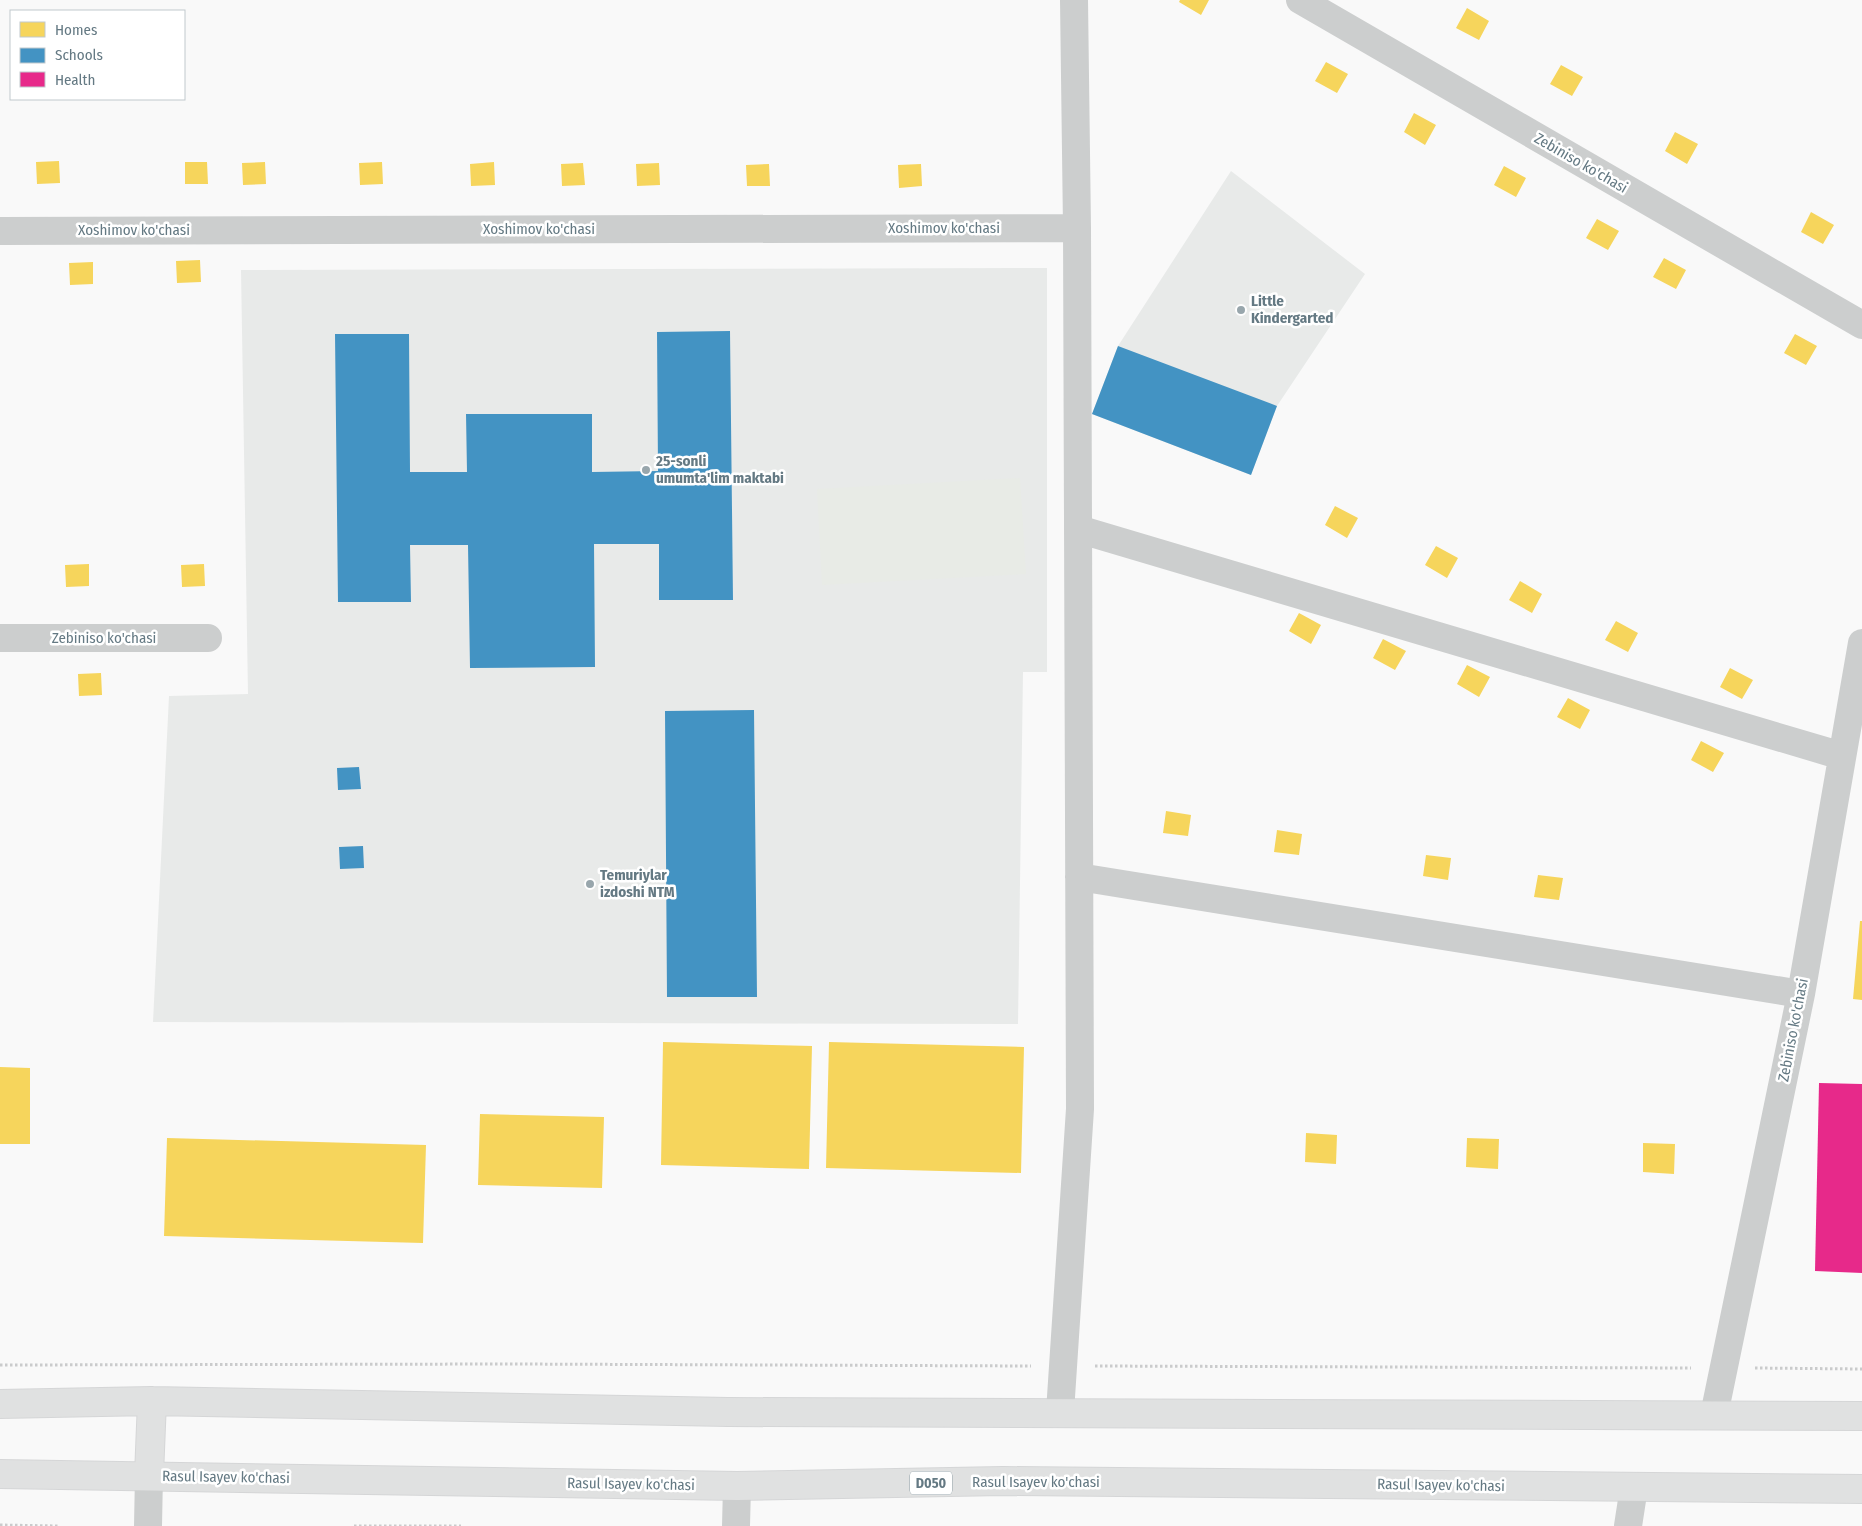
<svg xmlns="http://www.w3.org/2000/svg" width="1862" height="1526" font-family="'Fira Sans Condensed',sans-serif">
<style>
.built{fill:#e8eae9}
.green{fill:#e8ebe6}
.homes{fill:#f6d55c}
.schools{fill:#4393c3}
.health{fill:#e7298a}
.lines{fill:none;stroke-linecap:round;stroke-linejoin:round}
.major-casing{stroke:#d5d6d7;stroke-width:30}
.path{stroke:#cacbcc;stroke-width:3;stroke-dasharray:2.5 2.5;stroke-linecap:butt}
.minor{stroke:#cccece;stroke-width:28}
.major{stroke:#e0e1e1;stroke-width:28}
.poi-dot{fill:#98a6ac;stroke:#fff;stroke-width:2}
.labels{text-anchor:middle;stroke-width:5;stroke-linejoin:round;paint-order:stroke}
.shield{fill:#fff;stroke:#92a1a8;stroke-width:1}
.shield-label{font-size:14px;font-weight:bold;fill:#647983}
.street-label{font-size:15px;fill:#647983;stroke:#fff}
.poi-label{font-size:15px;font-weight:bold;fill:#647983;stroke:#fff;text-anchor:start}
</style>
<rect width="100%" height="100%" fill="#f9f9f9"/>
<path class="built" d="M1231,171L1365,274L1277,406L1251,475L1092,414L1118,346Z
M1047,268V672H1023L1018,1024L153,1022L169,696L248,694L241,270Z"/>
<path class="green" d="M1020,478L1026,574L822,585L817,489Z"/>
<path class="homes" d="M1180,0H1209L1201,15L1179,2Z
M1467,8L1489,21L1479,40L1456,28Z
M1326,62L1348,74L1337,93L1315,81Z
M1561,65L1583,77L1572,96L1550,84Z
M1414,113L1436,125L1425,145L1404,132Z
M1675,132L1698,144L1687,164L1665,151Z
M59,161L60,183L37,184L36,162Z
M185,162H207L208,184H185Z
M265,162L266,184L243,185L242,163Z
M382,162L383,184L360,185L359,163Z
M494,162L495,185L471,186L470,164Z
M583,163L585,185L562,186L561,164Z
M659,163L660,185L637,186L636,164Z
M769,164L770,186H747L746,165Z
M921,164L922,186L899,188L898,165Z
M1504,166L1526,178L1516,197L1494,185Z
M1811,212L1834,225L1823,244L1801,232Z
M1597,219L1619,231L1608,250L1586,238Z
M1664,258L1686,270L1676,289L1653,277Z
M200,260L201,282L177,283L176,261Z
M93,262V284L70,285L69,263Z
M1795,334L1817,346L1806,365L1784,353Z
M1335,506L1358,518L1347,538L1325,525Z
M1436,546L1458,558L1447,578L1425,565Z
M89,564V586L66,587L65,565Z
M204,564L205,586L182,587L181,565Z
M1520,581L1542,594L1532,613L1509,600Z
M1299,613L1321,625L1311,644L1289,631Z
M1616,621L1638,633L1628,652L1605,640Z
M1383,639L1406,651L1395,670L1373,658Z
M1467,665L1490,677L1479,697L1457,684Z
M1730,668L1753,680L1742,699L1720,687Z
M101,673L102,695L79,696L78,674Z
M1568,698L1590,710L1580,729L1557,717Z
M1701,741L1724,753L1713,772L1691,760Z
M1166,811L1191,815L1188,836L1163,833Z
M1277,830L1302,834L1299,855L1274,852Z
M1426,855L1451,858L1448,880L1423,876Z
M1538,875L1563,878L1559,900L1534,897Z
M1860,921H1862V1000L1853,999Z
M663,1042L812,1046L809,1169L661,1165Z
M829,1042L1024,1047L1021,1173L826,1168Z
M0,1067L30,1068V1144H0Z
M480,1114L604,1117L602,1188L478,1185Z
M1306,1133L1337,1135L1336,1164L1305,1162Z
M167,1138L426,1145L423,1243L164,1236Z
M1467,1138L1499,1139L1498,1169L1466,1167Z
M1643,1143L1675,1144L1674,1174L1643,1172Z"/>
<path class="schools" d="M730,331L733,600H659V544H594L595,667L470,668L468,545H410L411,602H338L335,334H409L410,472H467L466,414H592V472L658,471L657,332Z
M1118,346L1277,406L1251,475L1092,414Z
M754,710L757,997H667L665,711Z
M359,767L361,789L338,790L337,768Z
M363,846L364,868L340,869L339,847Z"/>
<path class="health" d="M1819,1083L1862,1084V1273L1815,1271Z"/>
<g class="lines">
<defs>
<path id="major" d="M0,1404L152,1401L728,1412L1862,1416
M0,1474L737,1486L1003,1481L1862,1489
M149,1475L152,1401"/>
</defs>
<use href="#major" class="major-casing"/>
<path class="path" d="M0,1365L511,1364L1031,1366
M1095,1366L1691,1368
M1755,1368L1862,1369
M0,1525L59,1526
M354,1526H461"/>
<path class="minor" d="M1300,0L1862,325
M0,231L1077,228
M1078,529L1842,756
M0,638H208
M1079,877L1801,994
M1060,1412L1080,1109L1077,228L1074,0
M1714,1415L1801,994L1862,643
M148,1526L149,1475
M736,1526L737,1486
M1628,1526L1634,1487"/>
<use href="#major" class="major"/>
</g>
<g class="poi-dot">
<circle cx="1241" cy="310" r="5"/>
<circle cx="646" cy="470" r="5"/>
<circle cx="590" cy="884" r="5"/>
</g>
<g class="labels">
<rect class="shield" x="910" y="1471.5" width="42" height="23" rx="4"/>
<g class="shield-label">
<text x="931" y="1488">D050</text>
</g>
<g class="street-label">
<text transform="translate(1581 163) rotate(30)" y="5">Zebiniso ko'chasi</text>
<text x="944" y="233">Xoshimov ko'chasi</text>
<text x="539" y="234">Xoshimov ko'chasi</text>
<text x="134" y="235">Xoshimov ko'chasi</text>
<text x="104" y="643">Zebiniso ko'chasi</text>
<text transform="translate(1793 1030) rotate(-79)" y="5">Zebiniso ko'chasi</text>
<text transform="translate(226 1477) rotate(1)" y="5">Rasul Isayev ko'chasi</text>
<text x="1036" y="1487">Rasul Isayev ko'chasi</text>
<text transform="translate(631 1484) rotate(1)" y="5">Rasul Isayev ko'chasi</text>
<text transform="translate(1441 1485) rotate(1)" y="5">Rasul Isayev ko'chasi</text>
</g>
<g class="poi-label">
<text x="1251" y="306">Little<tspan x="1251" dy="17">Kindergarted</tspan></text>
<text x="656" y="466">25-sonli<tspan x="656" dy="17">umumta'lim maktabi</tspan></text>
<text x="600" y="880">Temuriylar<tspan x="600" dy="17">izdoshi NTM</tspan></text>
</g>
</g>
<rect x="10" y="10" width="175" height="90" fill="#ffffff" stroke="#c1c9cd"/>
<rect x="20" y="22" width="25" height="15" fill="#f6d55c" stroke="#c1c9cd"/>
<text x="55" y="35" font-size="15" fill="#647983">Homes</text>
<rect x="20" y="48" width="25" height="15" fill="#4393c3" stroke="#c1c9cd"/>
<text x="55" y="60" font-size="15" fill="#647983">Schools</text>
<rect x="20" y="72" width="25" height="15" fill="#e7298a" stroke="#c1c9cd"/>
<text x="55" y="85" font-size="15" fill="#647983">Health</text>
</svg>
